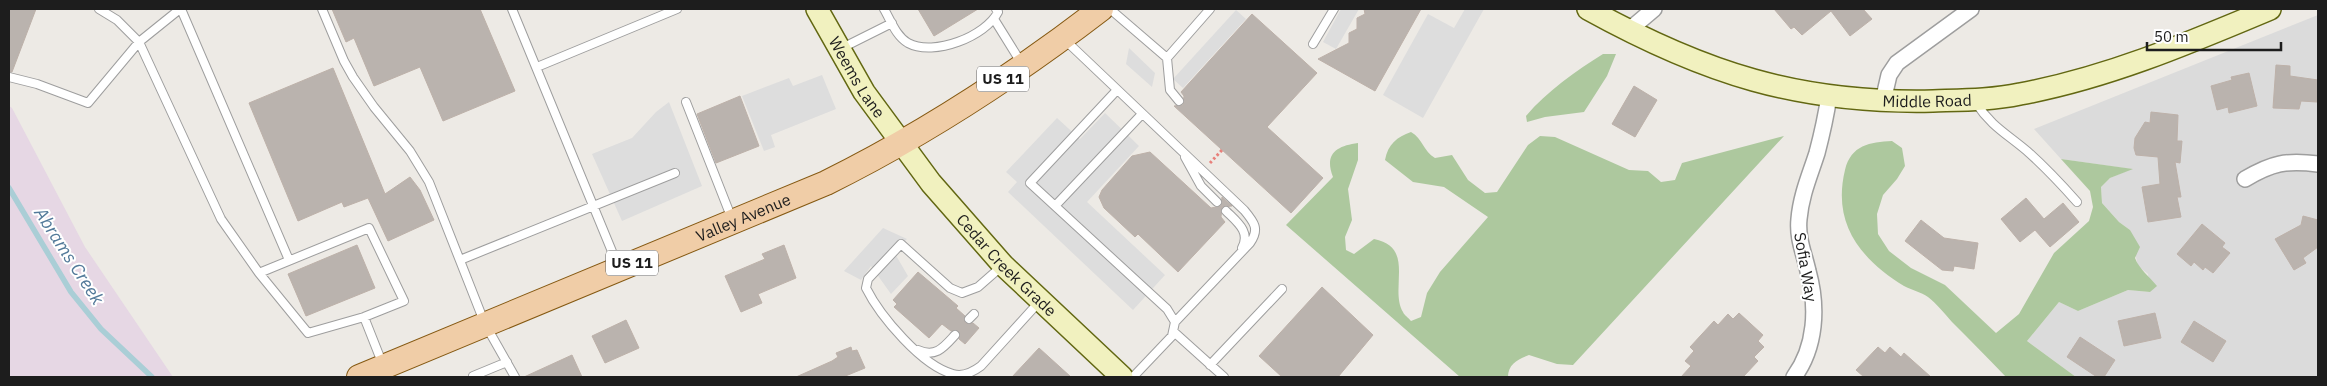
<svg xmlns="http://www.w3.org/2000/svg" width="2327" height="386" font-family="'IBM Plex Sans',sans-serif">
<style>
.residential{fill:#dbdbdb}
.industrial{fill:#e6d7e4}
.forest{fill:#adc89e}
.parking{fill:#ddd}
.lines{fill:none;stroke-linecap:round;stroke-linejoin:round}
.stream{stroke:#aaced6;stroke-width:5.5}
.building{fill:#bab3ae;stroke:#bdb1a9}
.service-casing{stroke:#9e9e9e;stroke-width:10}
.minor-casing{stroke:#9e9e9e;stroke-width:18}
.secondary-casing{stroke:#626712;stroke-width:24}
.primary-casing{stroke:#855912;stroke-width:26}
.path{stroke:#e8807b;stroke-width:3;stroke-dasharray:2.5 2.5;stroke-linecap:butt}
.service{stroke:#fff;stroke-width:8}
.minor{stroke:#fff;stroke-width:15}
.secondary{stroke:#f1f1bf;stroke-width:21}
.primary{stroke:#f0cda7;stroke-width:24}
.labels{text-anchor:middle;stroke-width:4;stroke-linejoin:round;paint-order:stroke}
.shield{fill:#fff;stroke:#616161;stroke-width:1}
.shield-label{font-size:15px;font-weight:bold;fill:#1d1d1d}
.street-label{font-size:16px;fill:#1d1d1d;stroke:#fff}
.water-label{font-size:18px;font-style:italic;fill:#537a9a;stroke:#fff}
</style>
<rect width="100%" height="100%" fill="#edeae5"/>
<path class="residential" d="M2318,15V377H2076L2027,341L2059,302L2078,311L2128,290L2150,292L2148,274L2138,266L2130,230L2119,222L2102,203L2101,187L2110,178L2131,169L2061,159L2034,129Z"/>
<path class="industrial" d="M9,106L12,108L85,247L173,377H9Z"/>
<path class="forest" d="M1603,54H1616L1607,76L1584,112L1545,117L1527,122L1526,116C1547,91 1576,71 1603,54Z
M1411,132C1423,139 1423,151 1435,158L1452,155L1468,180L1485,193L1497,192L1528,145L1540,136L1555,137L1629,170L1648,171L1661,182L1675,180L1682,163L1784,136L1573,365L1557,364L1529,355C1518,359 1508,364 1508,377H1460L1286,225L1333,177C1324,154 1336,146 1358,143V160L1348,189L1352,220L1345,237L1346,250L1354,254L1374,239C1416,247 1389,289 1403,312C1404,315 1409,318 1411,321L1421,317L1427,293L1440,272L1488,217L1444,187L1413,182L1385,160C1388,144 1397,137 1411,132Z
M1892,141L1902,148L1905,166L1897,179L1883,195L1877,214L1878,234L1889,251L1911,268L1945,285L1996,333L2019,314L2054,253L2089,221L2093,207L2090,191L2061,159L2133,169L2110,178L2101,187L2102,203L2119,222L2130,230L2140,247L2135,258C2139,269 2149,276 2157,286L2150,292L2128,290L2078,311L2059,302L2027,341L2076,377H2006C1988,358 1970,340 1952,322C1945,314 1937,304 1928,297C1921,292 1912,290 1904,286C1860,259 1832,223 1845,170C1851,145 1870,142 1892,141Z"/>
<path class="parking" d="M1341,9H1359L1336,49L1323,42Z
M1465,9H1484L1423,118L1383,95L1428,14L1454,28Z
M1236,10L1246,19L1183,88L1173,79Z
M1129,48L1155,73L1152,87L1126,64Z
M822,75L836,109L771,135L775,147L764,151L742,96L789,78L793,86Z
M669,102L702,186L622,221L592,154L632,138L656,112Z
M1105,113L1139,146L1087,202L1165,275L1133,310L1008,192L1017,182L1006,172L1057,118L1080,139Z
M883,228L907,239L894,252L908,276L891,294L871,266L861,280L844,271Z"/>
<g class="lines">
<path class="stream" d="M9,188L71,292L101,329L152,377"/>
</g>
<path class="building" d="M9,9H36L12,72H9Z
M332,9H480L515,91L443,121L420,67L374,86L354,38L346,42Z
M918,9H978L934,36Z
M1364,9H1421L1375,91L1318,59L1349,43V33L1357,29V18L1365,14Z
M1774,9H1863L1872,19L1850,36L1831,11L1802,35L1794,27L1791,29Z
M1252,14L1317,73L1267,127L1323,178L1291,213L1174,106L1183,105L1184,96L1181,92Z
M2276,65L2290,66V76L2318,80L2317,102L2301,101L2299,109L2273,108Z
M333,68L385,194L410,177L420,190L434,220L388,241L368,198L344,207L342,202L298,221L249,103Z
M2249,73L2257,106L2229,113L2228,107L2217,110L2211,86L2232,80L2231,77Z
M1634,86L1657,100L1635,137L1612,124Z
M740,96L759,146L716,163L697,114Z
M2151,112L2178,115L2177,141H2182L2180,163L2175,162L2181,197H2177L2181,217L2148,222L2142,187L2160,184L2158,157L2136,155L2134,148L2135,138L2145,122L2150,123Z
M1150,152L1211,208L1221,206L1222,197L1232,206L1222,207L1221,217L1225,222L1178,272L1138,234L1135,237L1104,208L1099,197L1102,190L1132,156Z
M2026,198L2044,219L2063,203L2079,222L2050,247L2035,230L2020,242L2001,219Z
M2303,216L2318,220V247L2303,258L2306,263L2294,270L2275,239L2301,225Z
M1921,220L1944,238L1978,243L1974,269L1954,266L1953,271L1942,270L1905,241Z
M2202,224L2225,243L2222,247L2230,253L2213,273L2205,267L2203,270L2194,262L2191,266L2177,254Z
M357,245L375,288L306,316L288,274Z
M784,245L796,278L758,294L762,303L741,312L725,276L765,259L762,254Z
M918,272L958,306L956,308L965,316V323H973L979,328L965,344L959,339L958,331H951L942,324L929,338L894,307L897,304L893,300Z
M1322,287L1373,335L1338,377H1282L1259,356Z
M1739,313L1763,335L1758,341L1764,347L1754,357L1758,361L1743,377H1681L1691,366L1685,361L1694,351L1690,347L1714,321L1718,325L1728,314L1733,319Z
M2155,313L2161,338L2124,346L2118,321Z
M626,320L639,348L605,363L592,336Z
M2194,321L2226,341L2213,362L2181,342Z
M2080,337L2115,360L2104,377H2097L2067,357Z
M851,347L852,351L857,350L865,368L843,377H796L832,361L838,357L836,353Z
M1878,347L1885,353L1890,347L1901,357L1904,353L1931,377H1864L1856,370Z
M1039,348L1071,377H1012Z
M572,355L582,377H524Z"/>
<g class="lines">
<defs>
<path id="service" d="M99,9L117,20L139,42L180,9
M181,9L289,260
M322,9L344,61L353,77L374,107L410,151L429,182L485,324L515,377
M512,9L618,266
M884,9C891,21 896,36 908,43C934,57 986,36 998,12L996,9
M1110,9L1167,58L1210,9
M994,19L1022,64
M1064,39L1244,210C1254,222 1260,229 1250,243L1175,322
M1313,44L1334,9
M842,48L892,23
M1167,58L1170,90L1179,101
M537,67L677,9
M9,77L37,84L88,103L139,42L221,219L259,273L308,333L364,317L404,301L369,228L259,273
M1117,90L1030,183L1167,309L1175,322L1172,336L1133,377
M686,102L732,219
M1976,103C1991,126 2007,134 2027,151C2045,167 2061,184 2077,202
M1185,157L1201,186L1217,202
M1055,206L1142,114
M1226,211C1237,222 1251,232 1242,248
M460,260L675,173
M1002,266L978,287L962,293L950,288L901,244L868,279L866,288C880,316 922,366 953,374C963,377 973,372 981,366L1039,302
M364,317L383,365
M969,319L974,314
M1174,332L1224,377
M918,350C936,358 944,347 955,335
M1210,365L1282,289
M473,376L507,362"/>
<path id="minor" d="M1628,31L1654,9
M1883,101L1889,75L1897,63L1971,9
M2245,179C2272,163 2286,160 2318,164
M1794,377C1816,347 1818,307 1808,271C1804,253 1797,238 1799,219C1801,195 1810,175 1817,153C1822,134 1826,116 1829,96"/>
<g id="secondary">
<path id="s1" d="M817,9L864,92L931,183L1003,265L1122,377"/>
<path id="s2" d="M1588,9C1704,73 1799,104 1933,101C1962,100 1992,100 2020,94C2107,78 2189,43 2270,9"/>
</g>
<g id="primary">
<path id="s3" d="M359,377L826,183C923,135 1015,75 1101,9"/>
</g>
</defs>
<use href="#service" class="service-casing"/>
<use href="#minor" class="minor-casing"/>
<use href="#secondary" class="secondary-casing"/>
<use href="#primary" class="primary-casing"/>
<path class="path" d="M1210,163L1222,150"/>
<use href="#service" class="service"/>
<use href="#minor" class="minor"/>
<use href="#secondary" class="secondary"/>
<use href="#primary" class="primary"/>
</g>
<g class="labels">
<g class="shield">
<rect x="977" y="66.5" width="52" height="25" rx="4"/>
<rect x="606" y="250.5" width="52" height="25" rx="4"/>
</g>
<g class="shield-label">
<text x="1003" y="84">US 11</text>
<text x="632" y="268">US 11</text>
</g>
<g class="street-label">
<text dy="6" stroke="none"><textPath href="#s1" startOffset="79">Weems Lane</textPath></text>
<text dy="6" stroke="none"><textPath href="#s2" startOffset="356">Middle Road</textPath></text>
<text dy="6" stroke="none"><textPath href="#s3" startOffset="416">Valley Avenue</textPath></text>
<text dy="6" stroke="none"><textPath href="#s1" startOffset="320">Cedar Creek Grade</textPath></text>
<text transform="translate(1806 267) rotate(80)" y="6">Sofia Way</text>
</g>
<g class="water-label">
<text transform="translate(69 256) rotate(57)" y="6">Abrams Creek</text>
</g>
</g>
<rect width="2327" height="386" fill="none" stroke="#1d1d1d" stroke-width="20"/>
<path d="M2147 42v8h134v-8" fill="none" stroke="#1d1d1d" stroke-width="2.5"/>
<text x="2154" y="42" font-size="15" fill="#1d1d1d" stroke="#ffffff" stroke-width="4" paint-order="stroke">50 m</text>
</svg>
